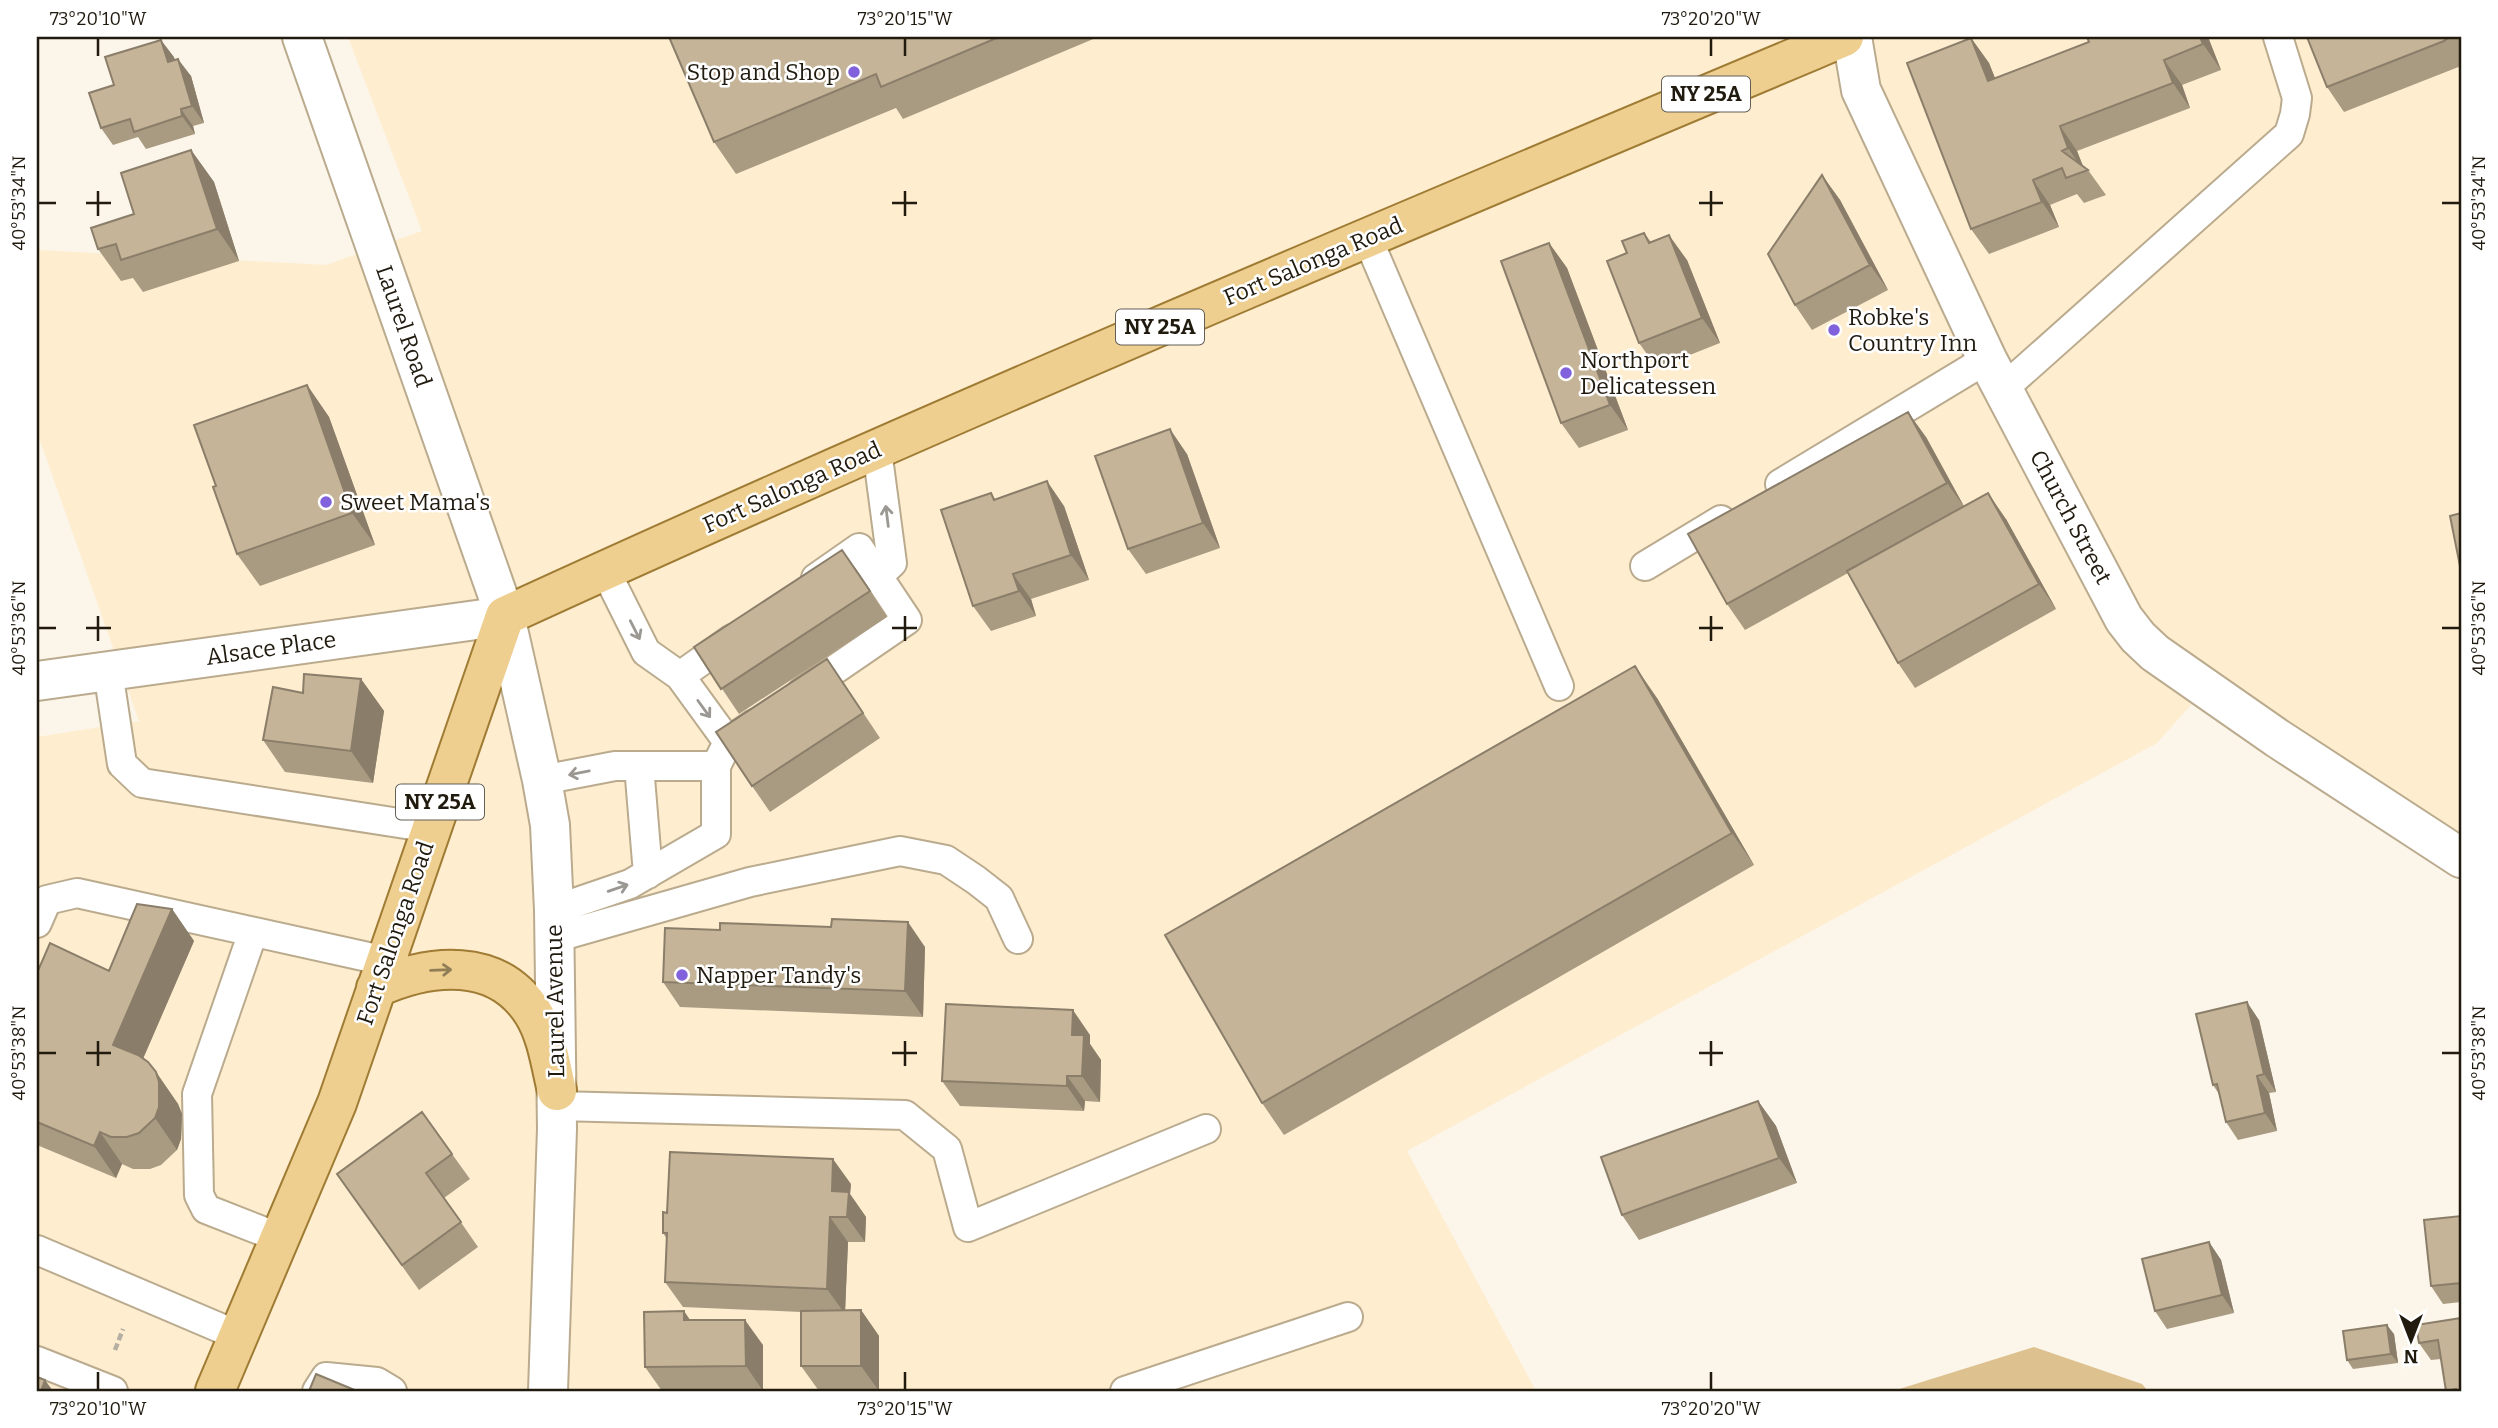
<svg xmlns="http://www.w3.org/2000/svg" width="2498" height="1428" font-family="Bitter,serif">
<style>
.built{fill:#feedcf}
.forest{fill:#ddc18f}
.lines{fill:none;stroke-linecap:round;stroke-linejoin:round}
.lane-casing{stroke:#bbab8e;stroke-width:32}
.street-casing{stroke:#bbab8e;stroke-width:42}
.secondary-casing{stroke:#bbab8e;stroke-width:42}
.primary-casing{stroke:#9f7b33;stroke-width:42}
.path{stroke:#b6afa3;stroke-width:4.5;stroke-dasharray:7 3.5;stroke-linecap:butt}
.lane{stroke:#fff;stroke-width:28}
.street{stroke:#fff;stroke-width:38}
.secondary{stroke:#fff;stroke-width:38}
.primary{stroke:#eecf90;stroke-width:38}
.wall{fill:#a99b82}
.shaded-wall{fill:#8a7e6a}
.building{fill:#c5b497;stroke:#8a7e6a;stroke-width:2}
.oneway{stroke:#9b9893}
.oneway2{stroke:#917e56}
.ticks{fill:none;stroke:#201a0f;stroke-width:2.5}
.poi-dot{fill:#8161dc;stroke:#fff;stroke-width:2.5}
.labels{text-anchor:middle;stroke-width:5;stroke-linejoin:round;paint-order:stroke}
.shield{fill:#fff;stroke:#635f57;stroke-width:2}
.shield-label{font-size:21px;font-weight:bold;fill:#201a0f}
.poi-label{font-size:23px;fill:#201a0f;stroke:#fff;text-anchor:start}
.street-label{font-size:23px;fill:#201a0f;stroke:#fff}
.neatline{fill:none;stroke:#201a0f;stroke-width:2.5}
.ticks-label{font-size:18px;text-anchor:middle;fill:#201a0f}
</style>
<rect width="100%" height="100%" fill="#fcf5e9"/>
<path class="built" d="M348,37H2461V858L2206,688L2157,743L1407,1151L1536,1391H37V737L139,721L37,432V250L326,265L422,231Z"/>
<path class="forest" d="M2034,1347L2142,1384L2148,1391H1893Z"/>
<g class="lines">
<defs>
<path id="lane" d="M1367,237L1559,686
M2003,389L2289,134L2295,114L2297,98L2278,37
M877,450L892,563L878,576
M1780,484L1987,359
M1645,566L1721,520
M605,570L646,652L680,676L728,742
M108,671L122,764L142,783L431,828
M680,676L732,639
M802,692L907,620L859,548L816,578
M639,766L648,874
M542,780L615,766H716
M554,910L630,884L716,834V766L728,742L754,724
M37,923L47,900L77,893L386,961
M253,932L197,1094L199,1195L206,1209L280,1238
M554,938L750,882L900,851L946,860L976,880L999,898L1018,939
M557,1106L905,1115L947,1149L968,1227L1206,1129
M37,1250L239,1336
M37,1361L113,1391
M317,1391L326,1377L377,1382L392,1391
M1125,1391L1348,1317"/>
<path id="street" d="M37,681L505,616"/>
<path id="secondary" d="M302,37L505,616L542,780L550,825L554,910L557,1129L548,1391
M1852,37L1861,90L1987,359L2124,619L2138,637L2155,653L2277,738L2461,858"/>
<path id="primary" d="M376,988C429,964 497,956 533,1013C547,1035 551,1066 557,1091
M215,1391L337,1103L505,616C947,413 1396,225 1844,37"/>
</defs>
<use href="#lane" class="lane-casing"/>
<use href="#street" class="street-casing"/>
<use href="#secondary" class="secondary-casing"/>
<use href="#primary" class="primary-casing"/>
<path class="path" d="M115,1350L123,1329"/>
<use href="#lane" class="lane"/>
<use href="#street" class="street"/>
<use href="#secondary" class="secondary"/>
<use href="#primary" class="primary"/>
</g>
<path class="wall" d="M669,37H1098L903,119L896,108L736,174L714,142Z
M2208,37L2221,70L2182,85L2190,108L2077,151L2083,166L2088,170L2106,195L2084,203L2077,194L2050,205L2059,227L1989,254L1971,229V38L1989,63L1995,78L2089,42Z
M2307,37H2461V66L2344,112L2327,87Z
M174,57V60L191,76L204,123L193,126L195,134L146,149L138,137L113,145L101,128L114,85Z
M191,150L214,182L239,261L143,292L133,278L121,281L98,249L134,214Z
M1822,175L1840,200L1888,290L1812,330L1795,305Z
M1644,233L1651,242L1687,260L1720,343L1657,368L1639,343L1627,253Z
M1549,243L1567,268L1628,430L1579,448L1561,423Z
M307,385L329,417L375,545L260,586L237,554L216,486Z
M1926,437L1964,507L2006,519L2056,609L1915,688L1898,663L1848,573L1745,630L1727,604Z
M1187,454L1220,548L1146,574L1128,549Z
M991,493L995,499L1064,506L1089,580L1031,599L1036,616L991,631L973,606Z
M842,550L887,617L739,714L694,647Z
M361,679L384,711L373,783L285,772L263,740L303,693Z
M844,684L880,738L770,812L752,786Z
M1657,698L1754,865L1284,1135L1262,1103Z
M172,909L194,941L143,1059L156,1072L178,1104L182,1114L181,1139L177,1150L161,1165L150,1169H133L122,1164L116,1178L37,1145V973L109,971Z
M831,927L925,947L923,1017L680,1007L663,982L720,930Z
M2259,1020L2276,1092L2269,1093L2277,1131L2238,1140L2226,1122L2219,1094L2213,1085Z
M1090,1035V1044L1101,1060L1100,1102L1085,1101L1084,1111L960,1106L942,1081Z
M1758,1101L1776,1126L1797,1183L1639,1240L1622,1215Z
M452,1154L470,1179L444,1198L478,1247L419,1290L337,1174Z
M851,1184L850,1194L866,1217L865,1242H848L845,1311L861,1310L879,1336V1391H819L801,1366V1312L683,1307L665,1282L667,1239L663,1233L667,1213Z
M2461,1216V1302L2443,1304L2431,1286Z
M2209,1242L2221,1260L2234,1313L2167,1329L2155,1311Z
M2461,1318V1391H2447L2441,1359L2431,1360L2419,1343Z
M690,1320L763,1345V1391H662L645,1367Z
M2394,1334L2398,1363L2353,1369L2347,1360Z"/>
<path class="shaded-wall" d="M2200,37H2208L2221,70L2203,44Z
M1971,38L1989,63L2006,106L1988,81Z
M161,40L174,57L180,80L168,62Z
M178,59L191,76L204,123L192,106Z
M2164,60L2182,85L2190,108L2173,83Z
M181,109L193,126L195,134L182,116Z
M2060,126L2077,151L2086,174L2068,148Z
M191,150L214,182L239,261L217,229Z
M1822,175L1840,200L1888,290L1870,265Z
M2033,180L2050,205L2059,227L2042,202Z
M1669,235L1687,260L1720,343L1702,318Z
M1549,243L1567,268L1628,430L1610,405Z
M307,385L329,417L375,545L352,513Z
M1908,412L1926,437L1965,508L1947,483Z
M1170,429L1187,454L1220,548L1203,523Z
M1047,481L1064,506L1089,580L1071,555Z
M1988,493L2006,519L2056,609L2039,584Z
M842,550L860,575L887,617L870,591Z
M1013,574L1031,599L1036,616L1019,591Z
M1635,666L1657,698L1754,865L1732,833Z
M361,679L384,711L373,783L351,751Z
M172,909L194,941L135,1077L113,1045Z
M908,922L925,947L923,1017L905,991Z
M2247,1002L2259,1020L2276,1092L2264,1074Z
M1073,1010L1090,1035V1044L1101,1060L1100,1102L1082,1076L1072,1035Z
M156,1072L178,1104L182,1114L181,1139L177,1150L155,1118Z
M1067,1076L1085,1101L1084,1111L1067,1086Z
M2257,1076L2269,1093L2277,1131L2265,1113Z
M1758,1101L1776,1126L1797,1183L1779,1158Z
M100,1132L122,1164L116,1178L94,1146Z
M833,1159L851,1184L850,1194L866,1217L865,1242L847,1217L832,1191Z
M830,1217L848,1242L845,1314L827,1289Z
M2209,1242L2221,1260L2234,1313L2222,1295Z
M861,1310L879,1336V1391L861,1366Z
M684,1311L701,1336L684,1320Z
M745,1320L763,1345V1391L746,1366Z
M2387,1325L2394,1334L2398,1363L2391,1354Z
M45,1380L53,1391H41Z"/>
<path class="building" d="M669,37H999L881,87L876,74L714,142Z
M2087,37H2200L2203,44L2164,60L2173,83L2060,126L2068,148L2062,151L2088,170L2066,178L2062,168L2033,180L2042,202L1971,229L1907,63L1971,38L1988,81L2089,42Z
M2307,37H2449L2444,41L2327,87Z
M161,40L168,62L178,59L192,106L181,109L182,116L134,132L130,119L101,128L89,93L114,85L105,57Z
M191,150L217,229L121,260L116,244L98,249L91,228L134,214L121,173Z
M1822,175L1870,265L1795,305L1768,254Z
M1644,233L1649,243L1669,235L1702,318L1639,343L1607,261L1627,253L1622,241Z
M1549,243L1610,405L1561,423L1501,261Z
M307,385L352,513L237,554L213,487L216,486L194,425Z
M1908,412L1947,483L1727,604L1688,534Z
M1170,429L1203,523L1128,549L1095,456Z
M1047,481L1071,555L1013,574L1019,591L973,606L941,510L991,493L994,500Z
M1988,493L2039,584L1898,663L1847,571Z
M2461,513V571L2450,516Z
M842,550L870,591L721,689L694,647Z
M827,659L863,713L752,786L716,732Z
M1635,666L1732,833L1262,1103L1165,935Z
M304,674L361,679L351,751L263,740L273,687L303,693Z
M137,904L172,909L113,1045L138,1055L148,1062L156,1072L159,1082V1107L155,1118L139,1133L127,1137H111L100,1132L94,1146L37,1122V973L50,943L109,971Z
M832,919L908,922L905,991L663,982L665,928L720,930V923L831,927Z
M2247,1002L2264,1074L2257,1076L2265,1113L2226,1122L2217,1084L2213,1085L2196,1014Z
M946,1004L1073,1010L1072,1035H1084L1082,1076H1067V1086L942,1081Z
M1758,1101L1779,1158L1622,1215L1601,1157Z
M422,1112L452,1154L426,1173L461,1222L402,1265L337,1174Z
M670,1152L833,1159L832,1191L849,1192L847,1217H830L827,1289L665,1282L667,1233H663V1212L667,1213Z
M2461,1216V1283L2431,1286L2424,1220Z
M2209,1242L2222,1295L2155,1311L2142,1259Z
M861,1310V1366H801V1311Z
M684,1311V1320H745L746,1366L645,1367L644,1312Z
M2461,1318V1391H2457L2456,1389L2446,1391L2438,1340L2419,1343L2416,1325Z
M2387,1325L2391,1354L2347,1360L2343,1331Z
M316,1374L357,1391H309Z
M37,1377L45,1380L41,1391H37Z"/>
<defs><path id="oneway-shaft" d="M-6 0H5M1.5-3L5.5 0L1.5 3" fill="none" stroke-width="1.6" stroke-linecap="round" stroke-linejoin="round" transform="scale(1.75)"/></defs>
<g class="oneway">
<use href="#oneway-shaft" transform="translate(887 516) rotate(-97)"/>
<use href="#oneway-shaft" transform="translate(635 630) rotate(63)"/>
<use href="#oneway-shaft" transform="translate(704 709) rotate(54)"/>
<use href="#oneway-shaft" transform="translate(579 773) rotate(169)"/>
<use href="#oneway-shaft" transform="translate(618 888) rotate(-19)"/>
</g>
<use class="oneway2" href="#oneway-shaft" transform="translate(441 970) rotate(-2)"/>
<path class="ticks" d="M98,38V56M905,38V56M1711,38V56M98,191V216M905,191V216M1711,191V216M38,203H56M86,203H111M892,203H917M1699,203H1723M2442,203H2460M98,616V641M905,616V641M1711,616V641M38,628H56M86,628H111M892,628H917M1699,628H1723M2442,628H2460M98,1041V1066M905,1041V1066M1711,1041V1066M38,1053H56M86,1053H111M892,1053H917M1699,1053H1723M2442,1053H2460M98,1372V1390M905,1372V1390M1711,1372V1390"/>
<g class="poi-dot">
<circle cx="854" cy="72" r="7"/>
<circle cx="1834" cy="330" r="7"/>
<circle cx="1566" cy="373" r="7"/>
<circle cx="326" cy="502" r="7"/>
<circle cx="682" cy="975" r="7"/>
</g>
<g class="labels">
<g class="shield">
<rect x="1662" y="76.5" width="88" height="35" rx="5"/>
<rect x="1116" y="309.5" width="88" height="35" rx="5"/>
<rect x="396" y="784.5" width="88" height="35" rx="5"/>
</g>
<g class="shield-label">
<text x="1706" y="101">NY 25A</text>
<text x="1160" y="334">NY 25A</text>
<text x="440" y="809">NY 25A</text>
</g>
<g class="poi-label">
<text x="840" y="80" text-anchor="end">Stop and Shop</text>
<text x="1848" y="325">Robke's<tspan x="1848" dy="26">Country Inn</tspan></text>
<text x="1580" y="368">Northport<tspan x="1580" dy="26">Delicatessen</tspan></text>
<text x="340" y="510">Sweet Mama's</text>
<text x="696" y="983">Napper Tandy's</text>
</g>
<g class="street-label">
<text transform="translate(1313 261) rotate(-23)" y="8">Fort Salonga Road</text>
<text transform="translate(404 326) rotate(71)" y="8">Laurel Road</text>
<text transform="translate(792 487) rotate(-24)" y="8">Fort Salonga Road</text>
<text transform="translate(2071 517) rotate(62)" y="8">Church Street</text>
<text transform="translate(271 648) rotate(-8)" y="8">Alsace Place</text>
<text transform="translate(395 933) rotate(-71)" y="8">Fort Salonga Road</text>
<text transform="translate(555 1001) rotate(-91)" y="8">Laurel Avenue</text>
</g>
</g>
<rect width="2498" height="1428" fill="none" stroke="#ffffff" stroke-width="77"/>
<g transform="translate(2411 1340) rotate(180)" stroke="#ffffff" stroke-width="5" paint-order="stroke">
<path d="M0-5L12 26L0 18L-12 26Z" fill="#201a0f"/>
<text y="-10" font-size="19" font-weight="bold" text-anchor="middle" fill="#201a0f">N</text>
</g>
<rect x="38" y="38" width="2422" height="1352" class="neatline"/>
<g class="ticks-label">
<text x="98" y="25">73°20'10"W</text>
<text x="905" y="25">73°20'15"W</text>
<text x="1711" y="25">73°20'20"W</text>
<text transform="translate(2479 203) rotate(-90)" y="6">40°53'34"N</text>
<text transform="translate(19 203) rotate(-90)" y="6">40°53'34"N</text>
<text transform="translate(2479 628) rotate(-90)" y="6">40°53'36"N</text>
<text transform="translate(19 628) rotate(-90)" y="6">40°53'36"N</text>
<text transform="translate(2479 1053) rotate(-90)" y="6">40°53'38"N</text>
<text transform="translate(19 1053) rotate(-90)" y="6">40°53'38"N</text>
<text x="98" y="1415">73°20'10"W</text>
<text x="905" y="1415">73°20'15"W</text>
<text x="1711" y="1415">73°20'20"W</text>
</g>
</svg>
